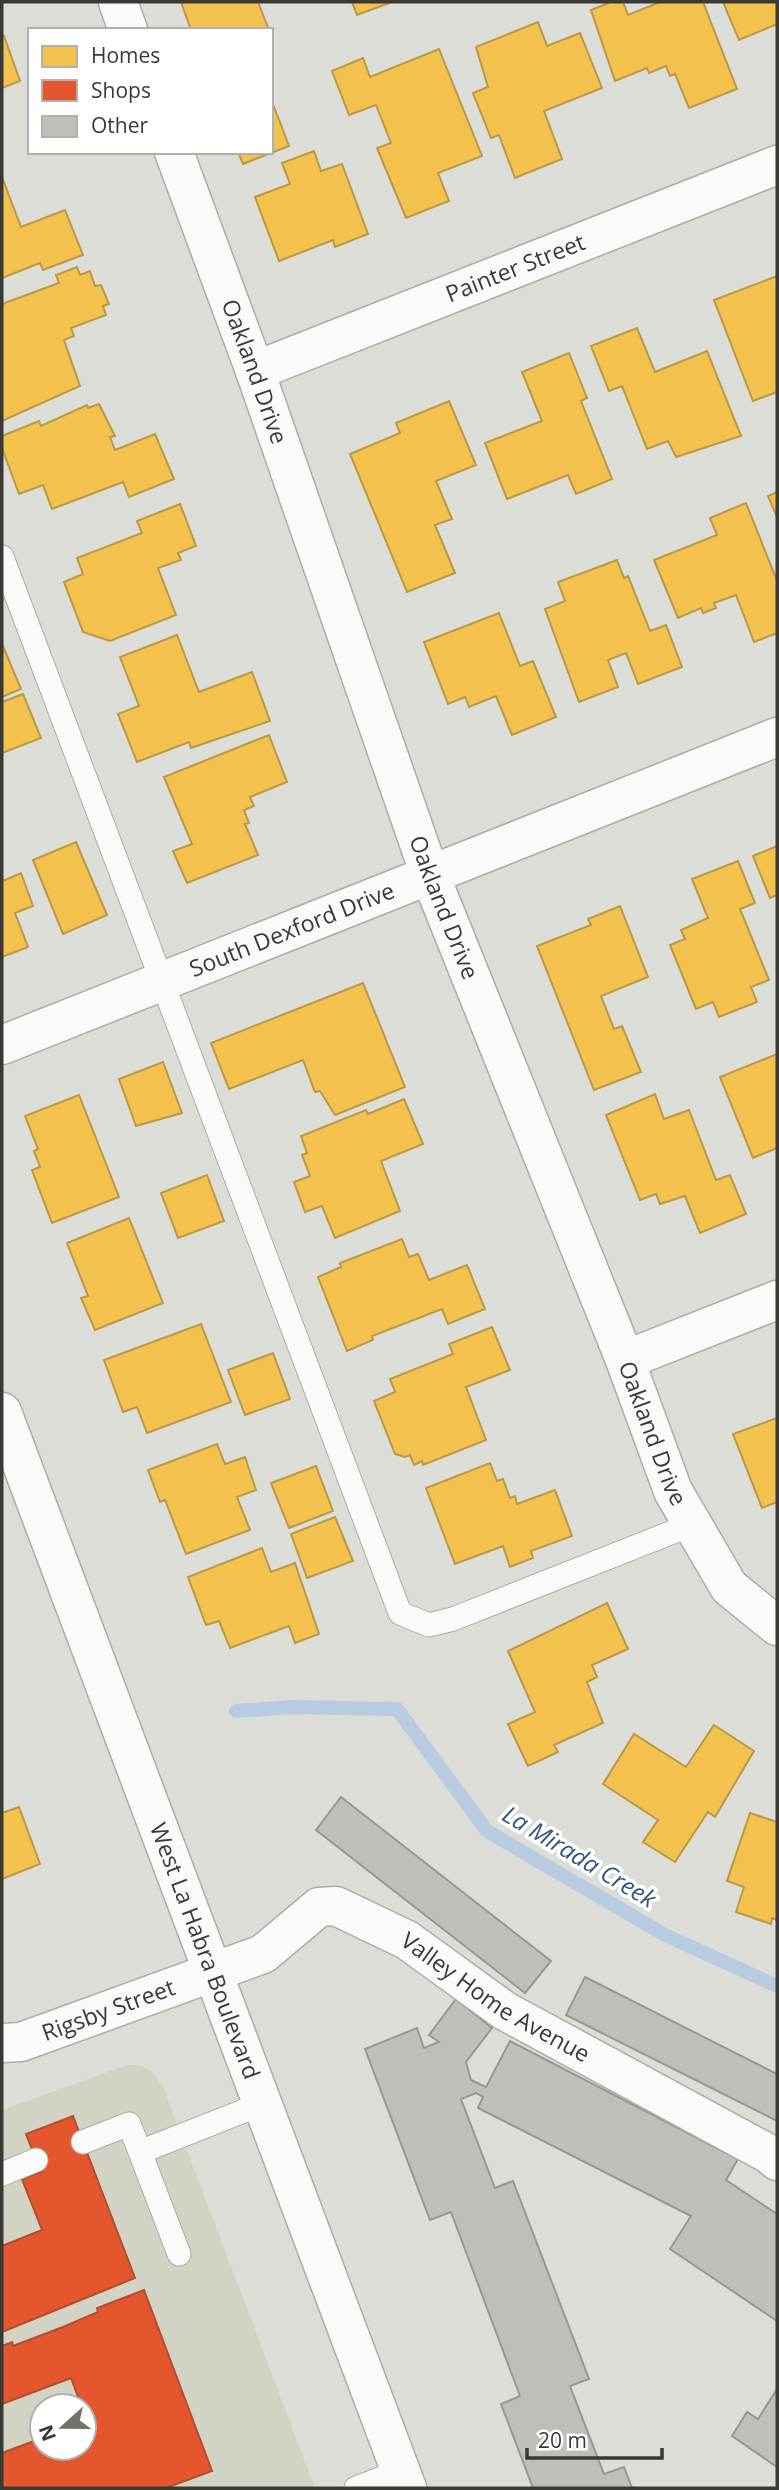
<svg xmlns="http://www.w3.org/2000/svg" width="779" height="2490" font-family="'Open Sans',sans-serif">
<style>
.built{fill:#d3d3c5;fill-rule:evenodd}
.homes{fill:#f2c14e;stroke:#bb9846;stroke-width:2}
.shops{fill:#e4572e;stroke:#b14e30;stroke-width:2}
.lines{fill:none;stroke-linecap:round;stroke-linejoin:round}
.stream{stroke:#b8cbe0;stroke-width:14}
.building{fill:#bebfb9;stroke:#989893;stroke-width:2}
.lane-casing{stroke:#acada8;stroke-width:25}
.street-casing{stroke:#acada8;stroke-width:41}
.secondary-casing{stroke:#acada8;stroke-width:41}
.lane{stroke:#fafaf9;stroke-width:23}
.street{stroke:#fafaf9;stroke-width:38}
.secondary{stroke:#fafaf9;stroke-width:38}
.labels{text-anchor:middle;stroke-width:7;stroke-linejoin:round;paint-order:stroke}
.street-label{font-size:23px;fill:#3a3a35;stroke:#fff}
.water-label{font-size:24px;font-style:italic;fill:#305683;stroke:#fff}
</style>
<rect width="100%" height="100%" fill="#dcddd6"/>
<path class="built" d="M127,2065H140L152,2071L163,2087L315,2488H2V2110ZM42,2406H84V2448H42Z"/>
<path class="homes" d="M181,2H258L269,30H191Z
M352,2H392L357,15Z
M611,2H623L628,15L660,2H703L737,89L689,108L675,74L670,76L666,66L649,73L647,68L615,81L591,10Z
M723,2H777V24L739,40Z
M538,22L547,46L580,33L602,88L544,111L562,159L515,178L499,135L491,138L473,93L488,87L476,47Z
M4,36L20,81L2,88V37Z
M439,49L482,156L438,173L449,201L406,218L377,148L391,143L376,105L349,115L332,71L363,58L370,77Z
M271,99L289,146L243,164L238,152H271Z
M314,151L321,171L342,164L368,234L335,247L333,240L279,261L255,197L290,184L282,163Z
M2,177L21,227L65,210L83,255L43,270L40,263L2,278Z
M77,267L80,275L90,271L95,286L101,285L109,304L103,306L106,315L71,328L74,336L64,340L80,386L2,421V304L59,283L56,275Z
M777,276V392L753,401L714,300Z
M637,328L655,372L707,351L741,436L676,457L668,441L647,449L622,386L609,391L591,346Z
M569,353L587,398L581,401L612,479L576,494L568,475L507,499L485,443L542,421L522,372Z
M449,401L476,465L436,481L452,519L435,525L455,573L407,592L350,454L400,433L396,423Z
M99,404L115,436L110,437L115,450L155,434L174,479L129,497L123,482L52,509L43,485L19,494L2,448V436L39,421L41,426L87,405L88,408Z
M777,492V517L768,496Z
M746,503L777,581V633L754,642L736,595L714,603L716,608L703,613L701,608L678,618L654,560L717,535L710,518Z
M180,504L196,546L178,553L181,560L158,568L176,615L110,641L83,632L64,582L83,574L77,558L142,533L137,521Z
M617,560L624,578L628,576L650,631L666,625L682,667L638,684L626,653L608,660L618,687L579,702L545,609L565,601L558,582Z
M499,613L520,666L533,661L556,717L512,735L496,696L469,707L465,697L448,704L424,642Z
M177,635L199,692L252,672L270,721L191,748L189,742L137,762L118,714L139,706L120,657Z
M2,644L21,689L2,697Z
M23,694L41,738L2,753V702Z
M269,735L287,782L250,797L254,806L244,810L249,823L245,824L258,855L187,883L173,851L192,844L164,777Z
M76,842L107,915L63,934L33,860Z
M777,846V895L770,898L753,856Z
M738,861L755,903L740,909L769,980L751,987L757,1002L719,1017L713,1002L696,1009L670,945L685,939L681,930L708,918L692,879Z
M21,873L33,906L15,913L28,947L2,957V878L3,881Z
M620,906L648,977L601,996L614,1029L622,1026L641,1072L594,1090L537,946L591,925L588,919Z
M363,983L405,1087L335,1115L320,1091L315,1092L303,1060L229,1089L211,1043Z
M777,1054V1148L753,1158L720,1077Z
M163,1062L182,1113L136,1126L119,1079Z
M655,1094L664,1119L689,1110L716,1180L730,1175L746,1214L700,1233L685,1196L660,1204L656,1194L640,1200L606,1115Z
M79,1095L119,1197L52,1223L32,1170L40,1167L34,1151L38,1149L25,1116Z
M404,1099L423,1144L381,1161L400,1211L335,1238L322,1206L305,1212L294,1182L310,1176L302,1155L307,1153L301,1136L366,1110L368,1114Z
M207,1175L224,1221L178,1238L161,1193Z
M129,1218L163,1303L95,1330L81,1298L88,1296L67,1243Z
M402,1239L409,1257L418,1254L429,1280L467,1265L485,1309L448,1324L442,1309L372,1336L373,1340L347,1351L318,1277L341,1267L340,1263Z
M201,1324L231,1402L147,1433L137,1407L123,1412L104,1360Z
M492,1327L510,1370L466,1387L486,1440L423,1465L422,1461L414,1465L410,1455L405,1457L395,1454L374,1401L395,1392L390,1379L453,1354L449,1344Z
M273,1353L290,1399L245,1415L228,1370Z
M777,1418V1502L762,1508L733,1434Z
M217,1444L225,1464L245,1457L256,1490L237,1497L250,1530L186,1554L165,1500L160,1502L148,1470Z
M490,1463L497,1481L503,1479L510,1498L515,1496L517,1504L555,1490L572,1536L531,1551L533,1558L510,1567L503,1546L455,1564L426,1488Z
M316,1466L333,1511L289,1528L271,1483Z
M335,1517L353,1561L307,1578L291,1534Z
M262,1548L271,1572L295,1563L319,1634L295,1643L289,1626L230,1648L219,1621L206,1625L188,1577Z
M607,1603L628,1649L592,1665L597,1677L587,1682L603,1723L554,1745L558,1752L528,1766L508,1724L535,1712L508,1651Z
M714,1725L754,1751L715,1817L708,1812L675,1862L643,1842L658,1820L603,1784L634,1734L686,1767Z
M19,1807L40,1864L2,1879V1813Z
M750,1813L777,1822V1920L772,1918L771,1924L736,1912L744,1887L727,1881Z"/>
<path class="shops" d="M73,2116L135,2278L2,2332V2246L42,2230L22,2179L41,2172L26,2134Z
M144,2290L212,2471L166,2488H2V2453L42,2438V2448H84V2422L87,2421L71,2378L2,2404V2346L12,2342L13,2346L63,2327L98,2312L97,2308Z"/>
<g class="lines">
<path class="stream" d="M236,1711L290,1707L397,1709L487,1831L665,1935L777,1986"/>
</g>
<path class="building" d="M341,1797L551,1961L525,1993L316,1830Z
M585,1977L777,2074V2121L566,2015Z
M456,1999L492,2028L466,2062L471,2080L486,2087L510,2041L738,2159L726,2180L777,2214V2321L670,2249L691,2216L478,2108L483,2097L476,2093L461,2099L495,2188L513,2181L589,2379L570,2386L604,2474L624,2467L632,2488H533L501,2404L520,2396L451,2212L430,2220L365,2049L417,2028L424,2048L439,2042L429,2035Z
M777,2389V2467L732,2436L747,2412L758,2419Z"/>
<g class="lines">
<defs>
<path id="lane" d="M2,557L400,1613L429,1625L453,1619L693,1524
M83,2142L129,2124L140,2152L264,2103
M140,2152L179,2254
M2,2174L36,2160
M356,2488L401,2471"/>
<g id="street">
<path d="M118,2L128,30"/>
<path id="s1" d="M174,152L255,371L430,875L625,1360L673,1491L729,1587L777,1626"/>
<path id="s2" d="M255,371L777,165"/>
<path id="s3" d="M2,1045L777,737"/>
<path d="M625,1360L777,1300"/>
<path id="s4" d="M2,2043L21,2042L263,1954L319,1907L336,1906L407,1940L505,2011L769,2154L777,2161"/>
</g>
<g id="secondary">
<path id="s5" d="M2,1412L407,2488"/>
</g>
</defs>
<use href="#lane" class="lane-casing"/>
<use href="#street" class="street-casing"/>
<use href="#secondary" class="secondary-casing"/>
<use href="#lane" class="lane"/>
<use href="#street" class="street"/>
<use href="#secondary" class="secondary"/>
</g>
<g class="labels">
<g class="street-label">
<text dy="8" stroke="none"><textPath href="#s2" startOffset="280">Painter Street</textPath></text>
<text dy="8" stroke="none"><textPath href="#s1" startOffset="234">Oakland Drive</textPath></text>
<text dy="8" stroke="none"><textPath href="#s1" startOffset="802">Oakland Drive</textPath></text>
<text dy="8" stroke="none"><textPath href="#s3" startOffset="312">South Dexford Drive</textPath></text>
<text dy="8" stroke="none"><textPath href="#s1" startOffset="1368">Oakland Drive</textPath></text>
<text dy="8" stroke="none"><textPath href="#s5" startOffset="576">West La Habra Boulevard</textPath></text>
<text dy="8" stroke="none"><textPath href="#s4" startOffset="551">Valley Home Avenue</textPath></text>
<text dy="8" stroke="none"><textPath href="#s4" startOffset="112">Rigsby Street</textPath></text>
</g>
<g class="water-label">
<text transform="translate(579 1857) rotate(31)" y="8">La Mirada Creek</text>
</g>
</g>
<rect width="779" height="2490" fill="none" stroke="#3a3a35" stroke-width="7"/>
<rect x="28" y="28" width="245" height="126" fill="#ffffff" stroke="#b0b0ae" stroke-width="2"/>
<rect x="42" y="46" width="35" height="21" fill="#f2c14e" stroke="#b0b0ae" stroke-width="2"/>
<text x="91" y="63" font-size="21" fill="#3a3a35">Homes</text>
<rect x="42" y="80" width="35" height="21" fill="#e4572e" stroke="#b0b0ae" stroke-width="2"/>
<text x="91" y="98" font-size="21" fill="#3a3a35">Shops</text>
<rect x="42" y="116" width="35" height="21" fill="#bebfb9" stroke="#b0b0ae" stroke-width="2"/>
<text x="91" y="133" font-size="21" fill="#3a3a35">Other</text>
<g transform="translate(63 2427) rotate(249)"><circle r="33" fill="#ffffff" stroke="#b0b0ae" stroke-width="2"/>
<path d="M0-5L12 26L0 18L-12 26Z" fill="#73736d"/>
<text y="-10" font-size="19" font-weight="bold" text-anchor="middle" fill="#3a3a35">N</text>
</g>
<path d="M527 2448v10h135v-10" fill="none" stroke="#3a3a35" stroke-width="3.5"/>
<text x="538" y="2448" font-size="21" fill="#3a3a35" stroke="#ffffff" stroke-width="5" paint-order="stroke">20 m</text>
</svg>
